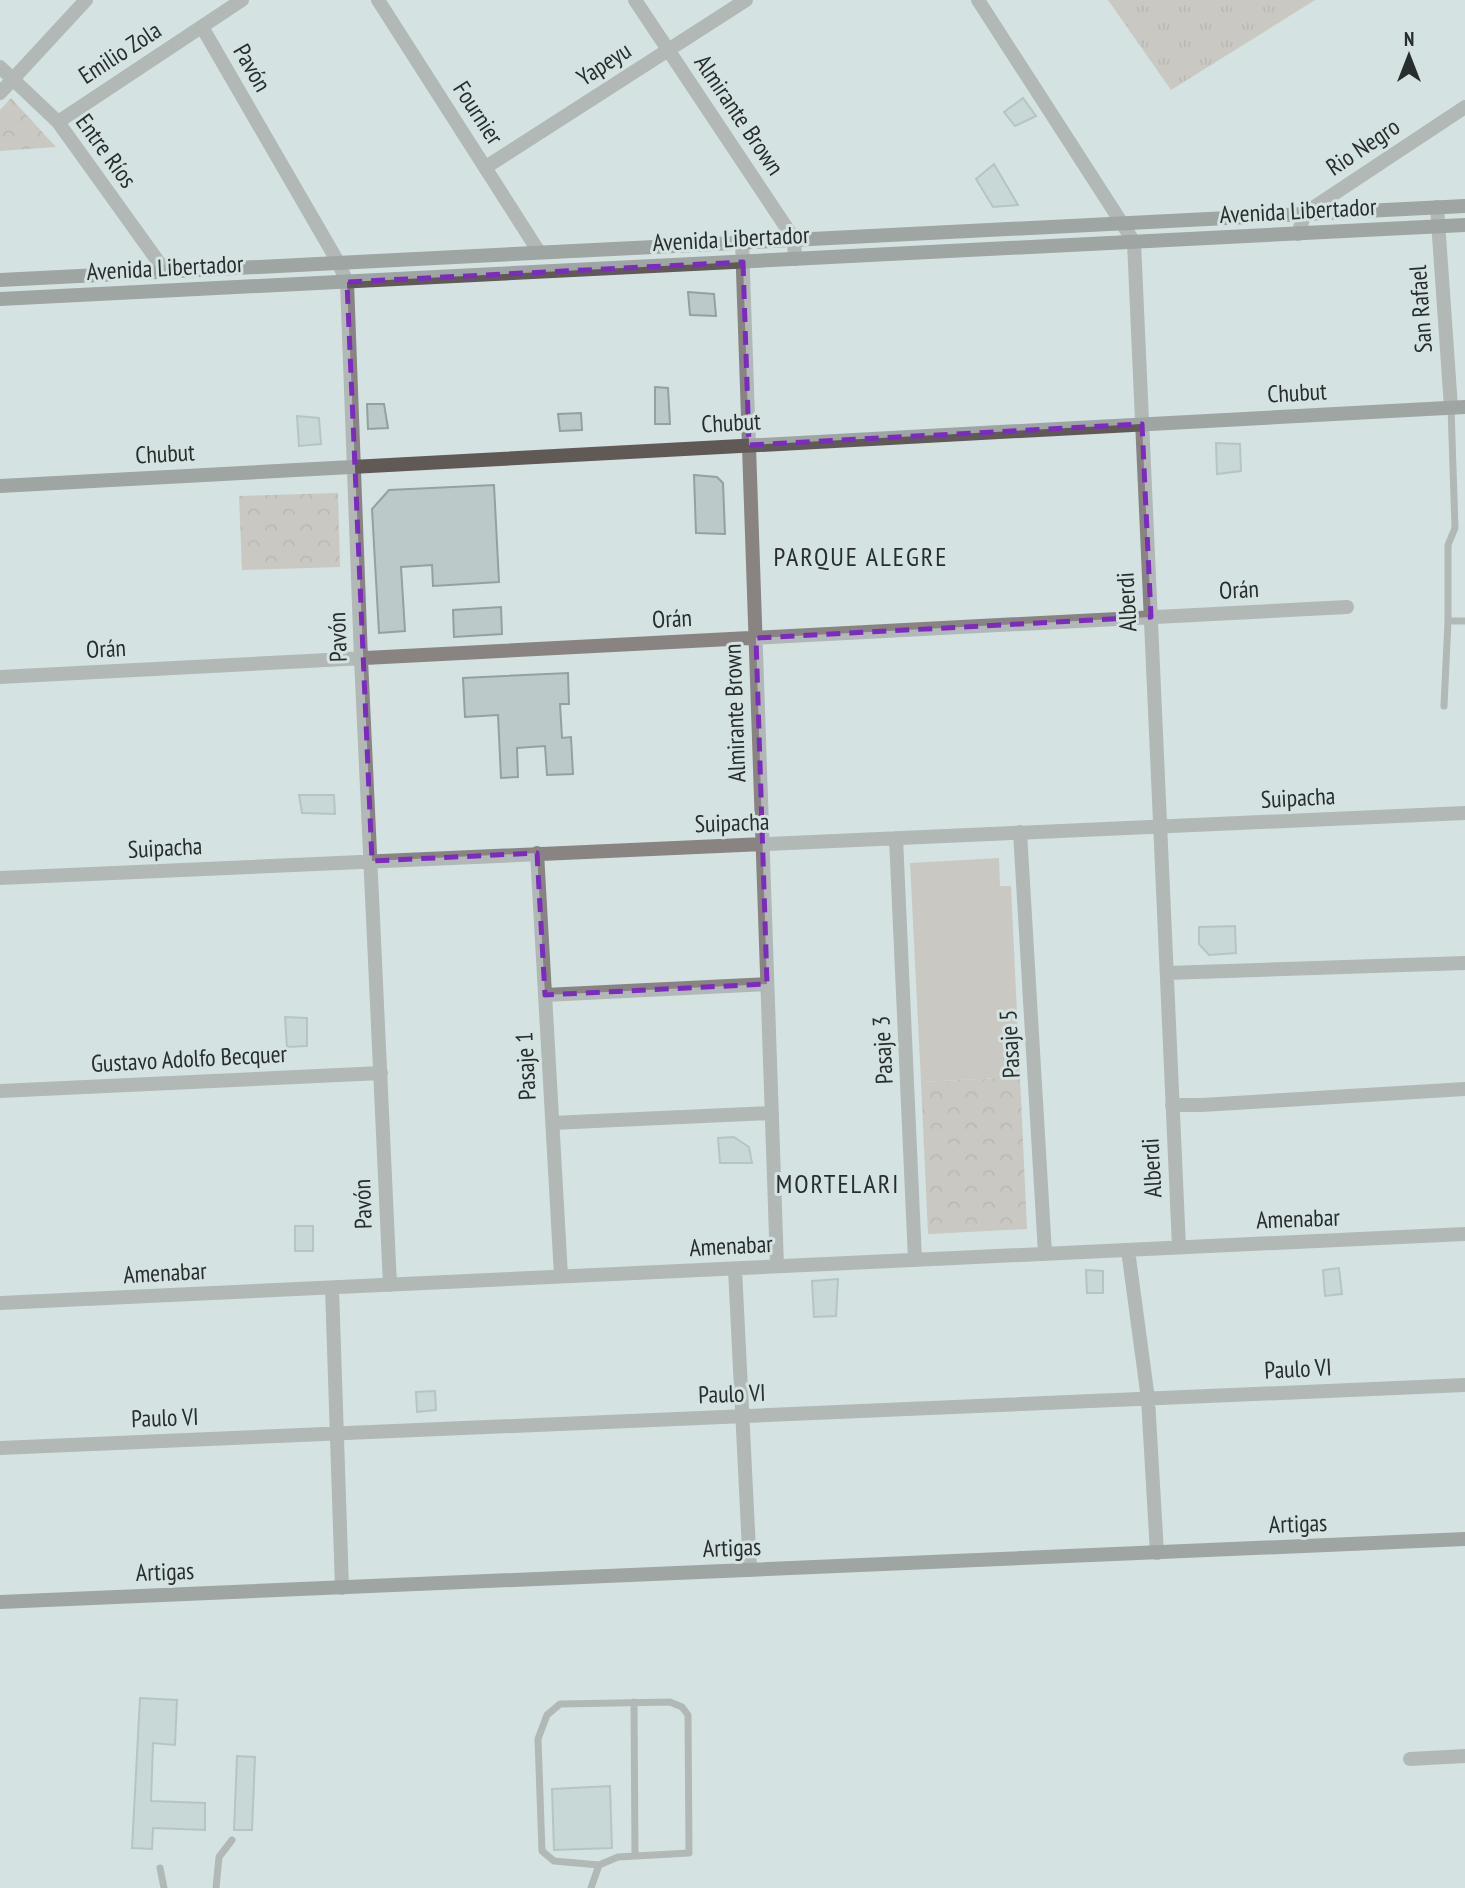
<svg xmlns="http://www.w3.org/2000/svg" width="1465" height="1888" font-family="'PT Sans Narrow',sans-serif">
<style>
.grass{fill:url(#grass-tufts)}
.park{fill:url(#park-crowns)}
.garden{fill:#bea79c}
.building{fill:#bbc9c9;stroke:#93a1a0;stroke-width:2}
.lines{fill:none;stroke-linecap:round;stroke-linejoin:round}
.lane{stroke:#898481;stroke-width:7}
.street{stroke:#898481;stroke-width:14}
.secondary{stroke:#605955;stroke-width:14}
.marked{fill:none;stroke:#7b2cbf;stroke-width:5;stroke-dasharray:14 9;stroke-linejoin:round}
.labels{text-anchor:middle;stroke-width:6;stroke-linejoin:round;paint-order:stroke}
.street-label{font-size:24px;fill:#282d2d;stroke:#d4e3e2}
.neighbourhood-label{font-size:26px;letter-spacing:2px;fill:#282d2d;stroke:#d4e3e2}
</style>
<defs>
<pattern id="grass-tufts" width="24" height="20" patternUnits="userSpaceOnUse" patternTransform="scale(1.75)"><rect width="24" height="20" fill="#bea79c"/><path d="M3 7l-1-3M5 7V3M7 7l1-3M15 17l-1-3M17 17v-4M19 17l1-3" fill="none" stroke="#9a8880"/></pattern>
<pattern id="park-crowns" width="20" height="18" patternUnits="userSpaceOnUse" patternTransform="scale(1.75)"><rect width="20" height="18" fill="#bea79c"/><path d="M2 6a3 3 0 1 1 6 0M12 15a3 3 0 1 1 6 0" fill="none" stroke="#9a8880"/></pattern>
</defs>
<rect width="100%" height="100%" fill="#d4e3e2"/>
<path class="grass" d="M1108,0H1315L1171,90Z"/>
<path class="park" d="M11,98L56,147L0,151V110Z
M338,493L340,567L242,570L239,496Z
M1020,1077L1027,1229L928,1234L921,1082Z"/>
<path class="garden" d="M999,858L1000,886H1011L1020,1077L921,1082L910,863Z"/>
<path class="building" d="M1023,98L1036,116L1015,126L1004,112Z
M994,164L1018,205L993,207L976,179Z
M688,292L714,294L716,316L690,315Z
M655,387L668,388L670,424H655Z
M367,404H384L388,428L368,429Z
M581,413L582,430L560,431L558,414Z
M297,416L319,418L321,444L299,446Z
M1216,443L1240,444L1241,471L1217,474Z
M694,475L717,477L723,483L725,534L696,533Z
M494,485L499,582L433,586L432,565L401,567L405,631L379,633L372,509L389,490Z
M501,607L502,634L454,637L453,610Z
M568,673L569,704H560L562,738L571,737L573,774L547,775L545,746L517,748L518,777L501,778L498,715L465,717L463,678Z
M299,795H334L335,814L302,813Z
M1235,926L1236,953L1209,955L1199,944V927Z
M285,1017L307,1018V1046L287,1047Z
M734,1137L749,1147L752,1163H720L718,1138Z
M295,1226H313V1251H295Z
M1339,1268L1342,1294L1325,1296L1323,1270Z
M1086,1270L1103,1271V1293H1087Z
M838,1279L836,1316L814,1317L812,1281Z
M435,1391L436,1410L417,1412L416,1392Z
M140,1698L177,1700L175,1745L153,1743L151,1801L205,1803V1830L153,1828L152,1849L132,1848Z
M237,1756L255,1757L252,1830H234Z
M610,1786L612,1848L554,1850L552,1789Z"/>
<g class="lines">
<path class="lane" d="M1451,407L1455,528L1448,545V621H1465
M1444,706L1448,621
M634,1702L635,1856
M670,1702L682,1707L688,1715L689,1853L618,1857L599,1865L554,1861L542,1851L538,1739L547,1715L560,1704Z
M160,1868L164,1888
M216,1888L219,1857L232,1840
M591,1888L599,1865"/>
<path class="street" d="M378,0L539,252
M635,0L794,239L795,259
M978,0L1134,242L1179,1247
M202,27L338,262L347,282L361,659L390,1285
M0,67L58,122L165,271
M0,93L86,0
M58,122L242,0
M486,167L746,0
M1437,207L1451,407
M1298,234L1305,213L1465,107
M742,242L777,1266
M0,677L1347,607
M1020,832L1045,1253
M896,838L915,1260
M537,853L561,1276
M0,878L1465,813
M1167,973L1465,963
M545,995L767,984
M0,1091L381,1073
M1172,1105H1202L1465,1089
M552,1123L772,1113
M1128,1250L1148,1399L1157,1553
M735,1269L750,1570
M332,1288L342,1588
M0,1303L1465,1234
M0,1448L1465,1385
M1410,1759L1465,1756"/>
<path class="secondary" d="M0,280L1465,206
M0,299L1465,225
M0,486L1465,407
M0,1602L1465,1539"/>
</g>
<path d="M0 0H1465V1888H0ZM743,262L749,445L1142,424L1151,617L756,638L767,984L545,995L537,853L372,861L347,282Z" fill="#d4e3e2" fill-opacity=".55" fill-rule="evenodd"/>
<path class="marked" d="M743,262L749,445L1142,424L1151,617L756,638L767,984L545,995L537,853L372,861L347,282Z"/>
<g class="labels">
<g class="street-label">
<text transform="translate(120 53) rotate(-33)" y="8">Emilio Zola</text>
<text transform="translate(604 64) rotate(-33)" y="8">Yapeyu</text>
<text transform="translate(252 68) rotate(60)" y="8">Pavón</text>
<text transform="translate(478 113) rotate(57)" y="8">Fournier</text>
<text transform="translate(739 115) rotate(56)" y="8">Almirante Brown</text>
<text transform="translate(1363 147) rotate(-34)" y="8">Rio Negro</text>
<text transform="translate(106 151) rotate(54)" y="8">Entre Ríos</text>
<text transform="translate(1298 211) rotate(-3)" y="8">Avenida Libertador</text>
<text transform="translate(731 239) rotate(-3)" y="8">Avenida Libertador</text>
<text transform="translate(165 268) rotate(-3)" y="8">Avenida Libertador</text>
<text transform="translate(1421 309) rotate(-94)" y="8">San Rafael</text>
<text transform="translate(1297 393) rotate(-3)" y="8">Chubut</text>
<text transform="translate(731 423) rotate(-3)" y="8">Chubut</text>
<text transform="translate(165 454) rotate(-3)" y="8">Chubut</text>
<text transform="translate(1239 590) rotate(-3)" y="8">Orán</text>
<text transform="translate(1127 602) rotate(-93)" y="8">Alberdi</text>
<text transform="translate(672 619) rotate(-3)" y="8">Orán</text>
<text transform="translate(338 637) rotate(-92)" y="8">Pavón</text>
<text transform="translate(106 649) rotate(-3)" y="8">Orán</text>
<text transform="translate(735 713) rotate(-92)" y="8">Almirante Brown</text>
<text transform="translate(1298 798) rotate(-3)" y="8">Suipacha</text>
<text transform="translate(732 823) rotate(-2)" y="8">Suipacha</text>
<text transform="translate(165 848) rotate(-3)" y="8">Suipacha</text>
<text transform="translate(1010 1044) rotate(-93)" y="8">Pasaje 5</text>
<text transform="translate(883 1050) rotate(-93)" y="8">Pasaje 3</text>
<text transform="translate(189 1059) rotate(-3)" y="8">Gustavo Adolfo Becquer</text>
<text transform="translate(526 1066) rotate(-93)" y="8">Pasaje 1</text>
<text transform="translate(1152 1168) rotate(-93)" y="8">Alberdi</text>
<text transform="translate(363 1204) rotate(-92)" y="8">Pavón</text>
<text transform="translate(1298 1219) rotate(-2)" y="8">Amenabar</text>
<text transform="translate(731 1246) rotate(-3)" y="8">Amenabar</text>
<text transform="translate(165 1273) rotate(-3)" y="8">Amenabar</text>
<text transform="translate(1298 1369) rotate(-3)" y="8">Paulo VI</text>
<text transform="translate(732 1394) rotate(-2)" y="8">Paulo VI</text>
<text transform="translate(165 1418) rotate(-2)" y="8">Paulo VI</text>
<text transform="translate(1298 1524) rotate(-2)" y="8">Artigas</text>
<text transform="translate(732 1548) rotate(-2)" y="8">Artigas</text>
<text transform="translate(165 1572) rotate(-2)" y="8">Artigas</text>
</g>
<g class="neighbourhood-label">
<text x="861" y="566">PARQUE ALEGRE</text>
<text x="838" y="1193">MORTELARI</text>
</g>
</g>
<g transform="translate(1409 56)" stroke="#d4e3e2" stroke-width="5" paint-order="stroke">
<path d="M0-5L12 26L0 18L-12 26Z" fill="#282d2d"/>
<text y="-10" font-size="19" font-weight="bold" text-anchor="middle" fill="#282d2d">N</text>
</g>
</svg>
